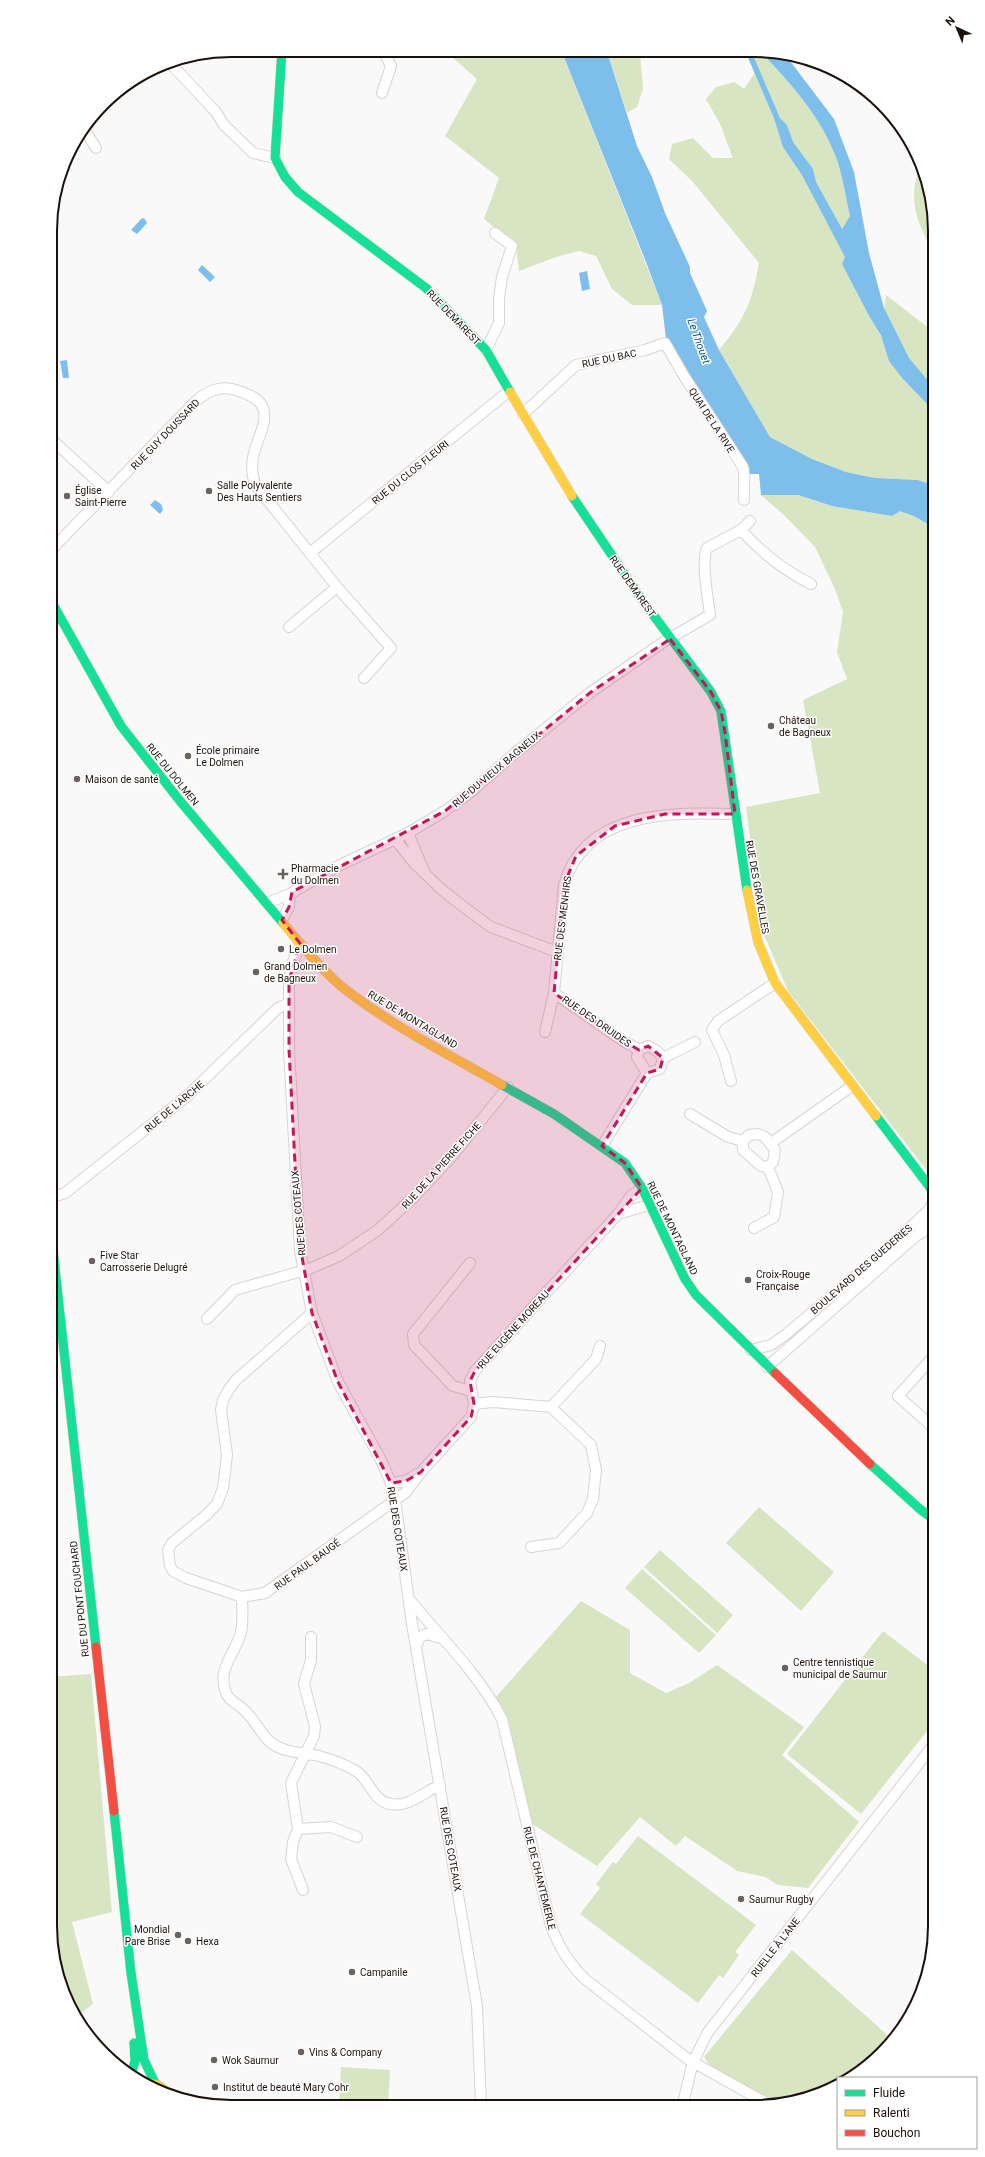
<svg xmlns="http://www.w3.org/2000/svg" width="985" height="2157" font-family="Roboto,sans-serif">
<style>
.green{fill:#d7e5c3}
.water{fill:#7dbeea}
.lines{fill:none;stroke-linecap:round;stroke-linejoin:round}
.street-casing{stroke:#dad3d0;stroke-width:12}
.fast-casing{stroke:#dad3d0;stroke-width:10}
.slow-casing{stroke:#dad3d0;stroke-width:10}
.jam-casing{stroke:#dad3d0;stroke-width:10}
.street{stroke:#fefefe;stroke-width:10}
.fast{stroke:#16e098;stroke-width:9}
.slow{stroke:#ffcf43;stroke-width:9}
.jam{stroke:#f24e42;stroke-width:9}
.marked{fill:#c2185b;fill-opacity:0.2;stroke:#c2185b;stroke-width:3;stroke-dasharray:8 5;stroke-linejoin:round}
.poi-dot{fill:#69625e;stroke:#fff;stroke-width:1.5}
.labels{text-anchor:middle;stroke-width:3;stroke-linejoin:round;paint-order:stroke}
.street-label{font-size:10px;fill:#1c100a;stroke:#fff}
.poi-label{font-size:10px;fill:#1c100a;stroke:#fff;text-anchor:start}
.water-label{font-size:11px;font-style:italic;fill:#0b527c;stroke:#fff}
.rim{fill:none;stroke:#1c100a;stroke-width:2}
</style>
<rect width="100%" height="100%" fill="#f9f9f9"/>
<path class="green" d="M445,51L562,52L662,305H632L612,289L596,256L579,251L556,257L519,271L516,245L484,219L499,178L445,136L477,79Z
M607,52L640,53L643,88L637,107L627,113Z
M751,53H762C792,85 822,118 837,160C843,178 846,198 850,216L842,229L845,257L842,264L869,316L881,334L886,295L935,333V486L918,480L875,478L846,472L812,459L770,437L719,350C745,319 752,302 759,263L693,182L669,159L672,144L693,138L713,158H733L720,124L706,99L716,87L734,82L744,89L754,74Z
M921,165C933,194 935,226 935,257C919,223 905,203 921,165Z
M783,494L798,495L832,506L892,516L900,510L915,516L935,528V1181L788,991L762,930L746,807L820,793L803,700L847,679L837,652L843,612L835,589L815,547L785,516L761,495Z
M759,1507L834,1572L801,1611L726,1543Z
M660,1550L733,1615L717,1633L644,1567Z
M642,1569L716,1635L699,1653L625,1588Z
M581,1601L630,1630V1673L666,1693L689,1683L717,1665L804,1727L782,1755L859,1822L808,1888L778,1885L765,1877L737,1871L685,1836L676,1846L640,1817L597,1866L531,1823L495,1698Z
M883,1631L935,1671V1721L861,1814L787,1754Z
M91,1674L112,1912L72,1922L93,2004L76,2017L56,1973L50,1926V1677Z
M638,1836L756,1925L735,1952L739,1955L723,1978L719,1975L698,2003L580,1914L600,1888L596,1884L613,1862L616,1864Z
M792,1950L893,2040L890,2045L854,2077L838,2078V2084L801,2101L773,2105L710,2066L704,2057Z
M341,2067L390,2070L388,2105L339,2104Z"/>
<path class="water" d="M562,52H607L637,146L652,177L665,213L690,267V273L707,311L704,317L719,350L770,437L812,459L846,472L875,478L918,480L935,486V528L914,516L900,511L892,516L832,506L798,495H761L759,474H750L666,339L662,305L646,262Z
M746,53H752L780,118L787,125L793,142L813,169L816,182L842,229L850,216C846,198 843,178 837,160C822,118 792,85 762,53H784L834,119L854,172L869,253L884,308L909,358L935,389V412L903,379L889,361L881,335L869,316L842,264L845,257L802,175L783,147L774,118Z
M144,218L147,223L137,234L131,230L141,219Z
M202,265L215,277L210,282L198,270Z
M587,271L590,289L582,291L579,273Z
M67,360L69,378H63L60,361Z
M155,500L161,504L163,510L160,514L150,505Z"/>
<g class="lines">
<defs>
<path id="street" d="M169,62L216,112L224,125L253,153L275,158
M382,93L391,66L383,51
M85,130L96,148
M486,350L499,323V299L502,277L512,246L495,233
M523,414L576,365L645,350L665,343L684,376L743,467C746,478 743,488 744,500
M50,438L109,492
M741,530C761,552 783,570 811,584
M50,551L196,401C208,391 220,385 236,390C245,393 260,398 263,408C271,429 242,453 256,486L337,587L289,627
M310,553L509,391
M337,587L391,648L364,678
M408,833L424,871
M395,839L414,863L441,889L465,908L491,927L557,952
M267,903L290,894L334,868L408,833L445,811L472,791L509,758L591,692L665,641L710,615C708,597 701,565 707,548L741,530L750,521
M282,920L289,907L290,894
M302,946L298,950L292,964L289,981V1049L300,1250L312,1313L338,1382L381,1460L391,1483L395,1499L412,1624L477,2006L481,2105
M554,993L622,1040L639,1050L648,1046L657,1051L663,1058L660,1069L647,1073L637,1057L639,1050
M545,1032L554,993L564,885C585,810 673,812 735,814
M663,1058L695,1042
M731,1081L724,1055L712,1030L718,1021L775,983
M690,1114L728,1137L743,1141
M758,1134L765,1137L775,1150L773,1162L768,1167L761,1166L743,1150V1141L749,1135Z
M771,1143L852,1086
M602,1146L647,1073
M50,1198L65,1193L186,1097L278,1008L289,1003
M618,1214L649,1205
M754,1228L774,1217L778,1192L768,1167
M920,1232L935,1216
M470,1263L413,1334L414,1345L453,1386L471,1391
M312,1313L236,1380L229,1389L223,1400L221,1410L227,1455L223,1488L217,1504L205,1516L172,1543L168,1550L170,1566L173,1571L186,1578L242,1597L265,1593L405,1493L421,1472L471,1417L474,1404L470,1381L475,1371L618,1214L631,1196L642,1188
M207,1319L235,1290L309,1269L339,1256L378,1230L416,1195L453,1155L508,1087
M751,1350L771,1345L784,1336L878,1257L928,1211L935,1199
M767,1367L916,1236L927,1229L935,1228
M474,1404L493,1402L551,1407L591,1445L596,1470L593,1499L587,1513L559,1543L531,1547
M551,1407L596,1359L600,1346
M935,1429L898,1396L934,1356L935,1357
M391,1483L406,1481L417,1474
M242,1597C242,1608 244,1625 240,1636C233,1656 217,1670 226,1693C230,1702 237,1703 243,1709C254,1718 260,1733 270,1742C285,1754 303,1752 319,1756C330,1759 346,1765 356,1771C369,1779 373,1801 390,1804C408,1808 424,1792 440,1785
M409,1599C441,1638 479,1674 502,1719L551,1926C560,1949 568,1962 585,1979L689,2060L770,2105
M416,1647L420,1637L426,1634L441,1638
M298,1829L331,1827L357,1837
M303,1890L291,1859L293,1842L298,1829L291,1783L314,1736L315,1726L304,1684L311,1660V1637
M682,2107L693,2062L708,2032L935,1743"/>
<path id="fast" d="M282,50L275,158L285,177L298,192L426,288L486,350L510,392
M572,496L642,600L711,692L721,711L747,890
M50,599L121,726L180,801L283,923
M502,1085L554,1114L625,1163L642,1188L685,1279L696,1295L775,1373
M876,1116L935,1194
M50,1222L96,1647
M870,1464L921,1510L935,1520
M114,1811L131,1973L144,2060L155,2083
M131,2075L135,2061L134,2043"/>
<path id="slow" d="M510,392L572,496
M747,890L758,942L775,983L876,1116
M283,923C301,945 320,968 341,986C390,1025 448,1054 502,1085
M141,2082L158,2085L171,2095"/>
<path id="jam" d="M775,1373L870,1464
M96,1647L114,1811"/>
</defs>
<use href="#street" class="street-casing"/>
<use href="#fast" class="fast-casing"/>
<use href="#slow" class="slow-casing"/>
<use href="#jam" class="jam-casing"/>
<use href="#street" class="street"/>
<use href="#fast" class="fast"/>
<use href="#slow" class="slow"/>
<use href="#jam" class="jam"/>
</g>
<path class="marked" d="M670,639L711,692L721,711L725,732L735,814H665L615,826L576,856L564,885L554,993L622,1040L639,1050L648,1046L663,1058L660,1069L647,1073L602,1146L625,1163L642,1188L475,1371L470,1381L474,1404L471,1417L421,1472L406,1481L391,1483L338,1382L312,1313L299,1240L289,1049V981L298,950L302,946L282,920L289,907L292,892L445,811L591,692Z"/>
<g class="poi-dot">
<circle cx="209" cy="491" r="4"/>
<circle cx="67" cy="496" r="4"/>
<circle cx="771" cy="726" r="4"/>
<circle cx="188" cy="756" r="4"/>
<circle cx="77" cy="779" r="4"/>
<path d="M281 868h4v4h4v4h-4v4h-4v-4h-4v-4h4z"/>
<circle cx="281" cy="949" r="4"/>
<circle cx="256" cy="972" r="4"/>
<circle cx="92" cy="1261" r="4"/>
<circle cx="748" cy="1280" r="4"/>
<circle cx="785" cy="1668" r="4"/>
<circle cx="741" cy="1899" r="4"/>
<circle cx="178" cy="1935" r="4"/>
<circle cx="188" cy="1941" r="4"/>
<circle cx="352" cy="1972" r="4"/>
<circle cx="301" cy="2052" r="4"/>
<circle cx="214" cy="2060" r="4"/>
<circle cx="215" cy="2087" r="4"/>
</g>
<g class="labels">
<g class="street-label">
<text transform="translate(454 317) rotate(46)" y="4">RUE DEMAREST</text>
<text transform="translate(609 358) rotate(-12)" y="4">RUE DU BAC</text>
<text transform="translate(712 420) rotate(57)" y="4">QUAI DE LA RIVE</text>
<text transform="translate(165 434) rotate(-46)" y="4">RUE GUY DOUSSARD</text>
<text transform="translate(410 472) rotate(-39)" y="4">RUE DU CLOS FLEURI</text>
<text transform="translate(633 586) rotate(55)" y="4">RUE DEMAREST</text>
<text transform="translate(496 769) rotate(-40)" y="4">RUE DU VIEUX BAGNEUX</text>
<text transform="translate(173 774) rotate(51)" y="4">RUE DU DOLMEN</text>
<text transform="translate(758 887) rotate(80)" y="4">RUE DES GRAVELLES</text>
<text transform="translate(562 918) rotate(-83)" y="4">RUE DES MENHIRS</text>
<text transform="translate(413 1019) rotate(31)" y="4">RUE DE MONTAGLAND</text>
<text transform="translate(597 1021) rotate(35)" y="4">RUE DES DRUIDES</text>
<text transform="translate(174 1106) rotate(-40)" y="4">RUE DE L'ARCHE</text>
<text transform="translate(441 1165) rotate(-48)" y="4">RUE DE LA PIERRE FICHE</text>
<text transform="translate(298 1213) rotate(-95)" y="4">RUE DES COTEAUX</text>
<text transform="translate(673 1228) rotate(64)" y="4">RUE DE MONTAGLAND</text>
<text transform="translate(861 1269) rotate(-41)" y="4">BOULEVARD DES GUEDERIES</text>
<text transform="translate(513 1329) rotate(-48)" y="4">RUE EUGÈNE MOREAU</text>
<text transform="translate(398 1529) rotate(81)" y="4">RUE DES COTEAUX</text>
<text transform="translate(307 1564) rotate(-36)" y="4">RUE PAUL BAUGÉ</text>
<text transform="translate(79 1599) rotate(-96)" y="4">RUE DU PONT FOUCHARD</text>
<text transform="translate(451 1849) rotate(80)" y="4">RUE DES COTEAUX</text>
<text transform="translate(540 1878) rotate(76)" y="4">RUE DE CHANTEMERLE</text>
<text transform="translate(775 1947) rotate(-52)" y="4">RUELLE À L'ANE</text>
</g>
<g class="poi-label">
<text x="217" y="489">Salle Polyvalente<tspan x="217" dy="12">Des Hauts Sentiers</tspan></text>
<text x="75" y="494">Église<tspan x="75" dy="12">Saint-Pierre</tspan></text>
<text x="779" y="724">Château<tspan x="779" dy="12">de Bagneux</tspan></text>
<text x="196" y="754">École primaire<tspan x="196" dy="12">Le Dolmen</tspan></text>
<text x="85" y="783">Maison de santé</text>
<text x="291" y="872">Pharmacie<tspan x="291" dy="12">du Dolmen</tspan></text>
<text x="289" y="953">Le Dolmen</text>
<text x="264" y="970">Grand Dolmen<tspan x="264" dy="12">de Bagneux</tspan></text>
<text x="100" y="1259">Five Star<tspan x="100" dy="12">Carrosserie Delugré</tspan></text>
<text x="756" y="1278">Croix-Rouge<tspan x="756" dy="12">Française</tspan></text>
<text x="793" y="1666">Centre tennistique<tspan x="793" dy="12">municipal de Saumur</tspan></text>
<text x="749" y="1903">Saumur Rugby</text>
<text x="170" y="1933" text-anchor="end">Mondial<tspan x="170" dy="12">Pare Brise</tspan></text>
<text x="196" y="1945">Hexa</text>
<text x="360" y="1976">Campanile</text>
<text x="309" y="2056">Vins &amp; Company</text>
<text x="222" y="2064">Wok Saumur</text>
<text x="223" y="2091">Institut de beauté Mary Cohr</text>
</g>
<g class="water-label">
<text transform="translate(699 341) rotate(70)" y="4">Le Thouet</text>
</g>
</g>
<path d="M0 0H985V2157H0ZM231 57H754A174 174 0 0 1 928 231V1926A174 174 0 0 1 754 2100H231A174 174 0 0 1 57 1926V231A174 174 0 0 1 231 57Z" fill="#fff" fill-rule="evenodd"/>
<path class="rim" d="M231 57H754A174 174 0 0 1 928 231V1926A174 174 0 0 1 754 2100H231A174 174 0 0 1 57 1926V231A174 174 0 0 1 231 57Z"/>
<rect x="837" y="2077" width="140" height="72" fill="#ffffff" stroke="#a49f9d"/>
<rect x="845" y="2090" width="20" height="6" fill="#16e098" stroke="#a49f9d"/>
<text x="873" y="2097" font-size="12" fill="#1c100a">Fluide</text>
<rect x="845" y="2110" width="20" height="6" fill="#ffcf43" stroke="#a49f9d"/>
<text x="873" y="2117" font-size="12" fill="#1c100a">Ralenti</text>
<rect x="845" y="2130" width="20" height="6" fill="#f24e42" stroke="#a49f9d"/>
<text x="873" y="2137" font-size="12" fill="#1c100a">Bouchon</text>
<g transform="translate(957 28) rotate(316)" stroke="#ffffff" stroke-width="3" paint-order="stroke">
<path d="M0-3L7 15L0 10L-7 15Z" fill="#1c100a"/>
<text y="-6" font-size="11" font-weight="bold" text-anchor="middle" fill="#1c100a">N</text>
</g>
</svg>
